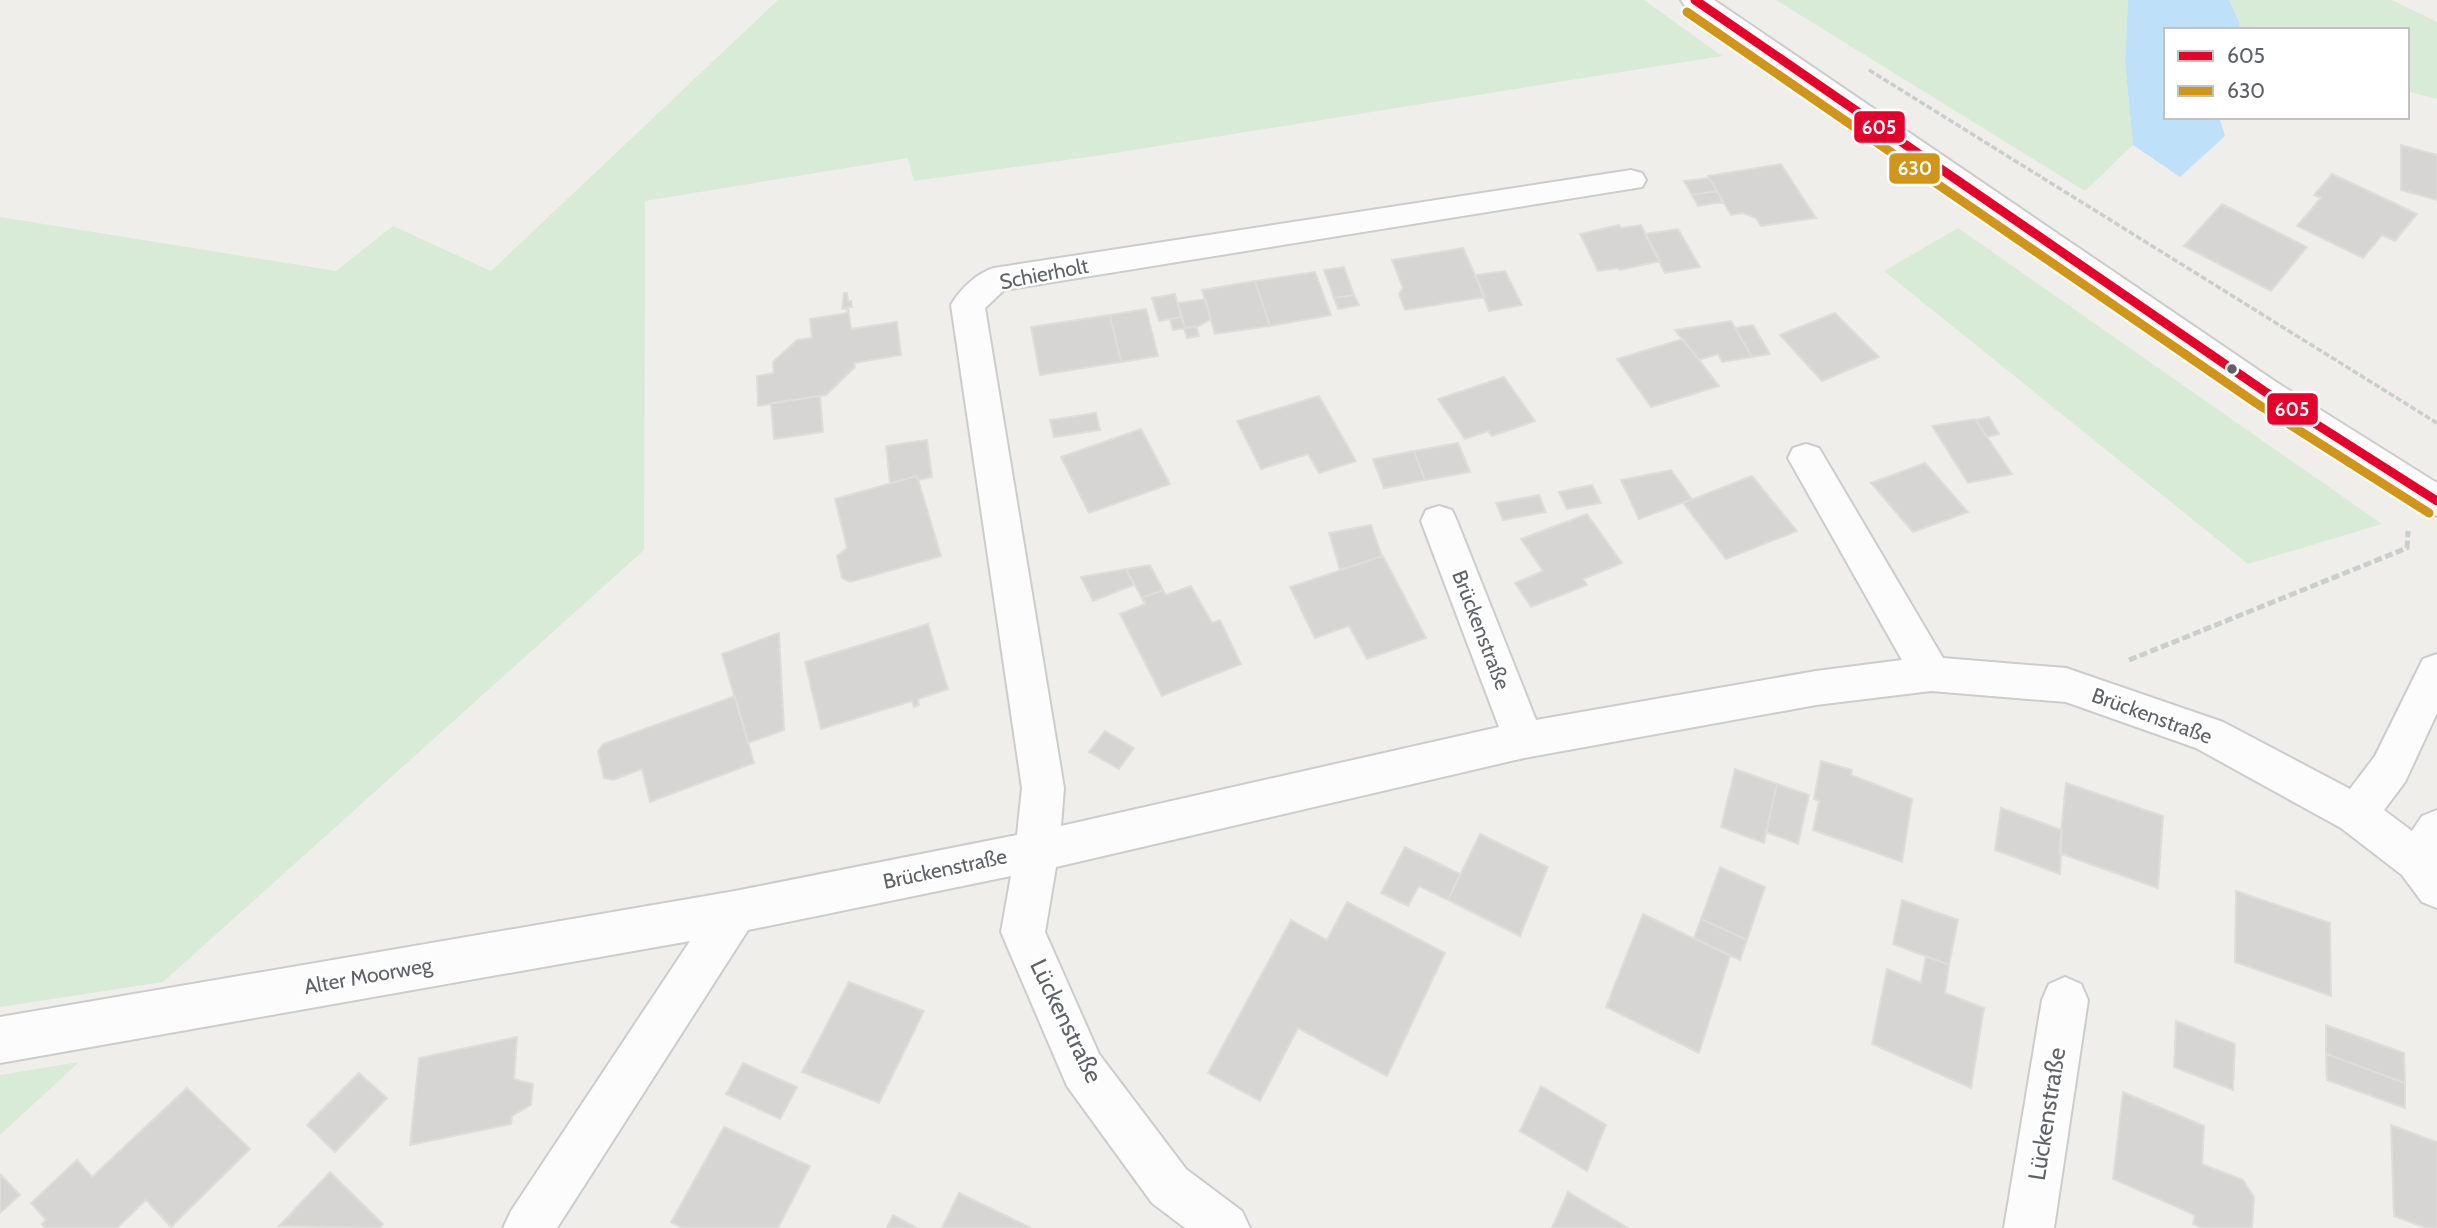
<svg xmlns="http://www.w3.org/2000/svg" width="2437" height="1228" font-family="Cabin,sans-serif">
<style>
.green{fill:#d8ebd6}
.water{fill:#bfe0f9}
.building{fill:#d6d5d3;stroke:#deddd9;stroke-width:2}
.lines{fill:none;stroke-linecap:round;stroke-linejoin:round}
.minor-casing{stroke:#cbcccc;stroke-width:4}
.path-far1{stroke:#cacfcc;stroke-width:3.5;stroke-dasharray:6 2.5;stroke-linecap:butt}
.path{stroke:#cacfcc;stroke-width:5;stroke-dasharray:8 3.5;stroke-linecap:butt}
.minor{fill:#fdfcfc;fill-rule:evenodd}
.bus-1-casing{stroke:#fff;stroke-width:13}
.bus-2-casing{stroke:#fff;stroke-width:13}
.bus-1{stroke:#e4002b;stroke-width:9}
.bus-2{stroke:#d1951a;stroke-width:9}
.bus-dot{fill:#5f6368;stroke:#fff;stroke-width:2.5}
.labels{text-anchor:middle;stroke-width:5;stroke-linejoin:round;paint-order:stroke}
.street-label{font-size:21px;fill:#5f6368;stroke:#fff}
.near-street-label{font-size:24px;fill:#5f6368;stroke:#fff}
.line-badge{stroke:#fff;stroke-width:2.5}
.badge-label{font-size:19px;text-anchor:middle;font-weight:bold;fill:#fff}
</style>
<rect width="100%" height="100%" fill="#efeeea"/>
<path class="green" d="M778,0H1644L1722,56L1102,155L914,181L908,158L645,201L644,550L163,982L0,1007V217L336,271L393,226L491,271Z
M1776,0H2128L2125,61L2133,145L2085,191Z
M2229,0H2392L2437,22V99L2407,91V30H2238L2240,22Z
M1958,228L2382,524L2248,564L1884,271Z
M79,1062L0,1135V1075Z"/>
<path class="water" d="M2128,0H2229L2240,23L2238,30H2166V117H2219L2225,136L2180,177L2133,145L2125,61Z"/>
<path class="building" d="M2401,145L2437,155V200L2401,190Z
M1781,164L1816,218L1761,226L1756,218L1743,213L1731,215L1708,176Z
M2332,174L2396,204L2417,214L2395,241L2382,235L2363,258L2297,226L2321,198L2314,195Z
M1709,178L1717,191L1692,195L1684,181Z
M1717,191L1723,202L1698,206L1692,195Z
M2222,204L2307,247L2271,291L2184,246Z
M1619,225L1621,228L1641,225L1660,261L1620,270L1618,268L1598,271L1580,234Z
M1678,229L1700,267L1665,273L1645,234Z
M1463,248L1485,297L1405,310L1399,294L1403,288L1392,260Z
M1344,267L1354,295L1334,298L1324,270Z
M1505,271L1522,305L1489,311L1475,275Z
M1315,272L1331,315L1270,326L1255,281Z
M1255,281L1270,326L1215,334L1202,290Z
M844,293H847L848,301H851L852,307H848L851,329L897,322L901,355L854,363L855,367L826,395L758,406L757,376L774,373L773,362L797,340L812,338L810,319L847,313L846,308L842,309Z
M1175,294L1181,317L1159,321L1152,298Z
M1354,295L1359,305L1338,309L1334,298Z
M1205,299L1211,319L1197,327L1185,328L1178,303Z
M1146,309L1158,356L1121,362L1110,315Z
M1835,313L1879,357L1822,381L1780,335Z
M1110,315L1121,362L1040,375L1031,327Z
M1181,317L1185,328L1173,330L1170,319Z
M1731,321L1752,357L1722,362L1718,354L1699,360L1675,330Z
M1753,325L1770,354L1752,357L1735,328Z
M1196,326L1199,336L1187,338L1184,328Z
M1683,339L1719,386L1651,407L1617,359Z
M1504,377L1535,421L1492,436L1488,431L1465,439L1438,399Z
M820,396L823,432L774,439L771,403Z
M1319,396L1356,461L1319,473L1308,454L1261,469L1237,421Z
M1096,413L1100,430L1054,437L1050,420Z
M1989,417L1999,434L1987,437L1976,420Z
M1975,419L1987,437L2012,474L1968,483L1932,426Z
M1141,429L1170,484L1089,513L1061,457Z
M927,440L932,477L918,480L917,476L890,483L886,446Z
M1458,443L1470,472L1425,480L1414,451Z
M1414,451L1425,480L1384,488L1373,459Z
M1925,463L1968,512L1913,532L1871,483Z
M1671,470L1692,499L1639,519L1621,480Z
M917,476L941,556L850,582L842,578L837,556L847,548L835,499Z
M1752,476L1797,531L1726,559L1683,503Z
M1592,485L1601,503L1567,509L1559,492Z
M1539,495L1546,512L1503,520L1496,503Z
M1587,514L1622,563L1583,579L1587,585L1531,607L1515,583L1543,571L1521,539Z
M1371,525L1382,556L1340,570L1329,533Z
M1383,556L1426,638L1367,659L1349,626L1315,638L1290,587Z
M1150,565L1163,590L1142,598L1126,569Z
M1126,569L1134,585L1093,601L1081,577Z
M1191,586L1212,623L1220,620L1241,664L1162,696L1120,614L1145,604L1142,598L1163,590L1166,595Z
M928,624L948,689L918,699L919,705L914,707L912,701L821,729L805,662Z
M779,633L784,730L748,743L722,654Z
M735,696L754,763L650,802L642,769L613,780L604,778L598,751L603,744Z
M1105,731L1134,748L1119,769L1089,752Z
M1821,761L1852,770L1851,775L1912,799L1902,862L1813,830L1819,801L1814,799Z
M1735,769L1777,784L1764,843L1721,827Z
M2066,783L2163,816L2158,888L2059,853Z
M1777,784L1809,795L1798,844L1766,832Z
M2001,808L2062,830L2060,874L1995,850Z
M1480,834L1548,867L1520,936L1448,900Z
M1405,847L1460,874L1448,900L1419,886L1408,906L1381,893Z
M1720,867L1765,887L1747,940L1701,919Z
M2236,891L2330,923L2331,996L2235,962Z
M1902,900L1958,920L1949,965L1893,944Z
M1347,902L1445,953L1387,1076L1298,1028L1260,1101L1208,1073L1291,920L1327,940Z
M1643,914L1730,956L1699,1053L1606,1007Z
M1701,919L1747,940L1740,960L1694,938Z
M1926,956L1949,965L1945,993L1984,1008L1971,1088L1872,1044L1887,969L1921,983Z
M849,982L924,1011L879,1103L802,1072Z
M2176,1021L2235,1044L2233,1090L2174,1067Z
M2326,1025L2404,1053L2405,1083L2326,1054Z
M517,1037L514,1079L533,1084L531,1105L512,1116L511,1124L410,1145L419,1058Z
M2326,1054L2405,1083V1108L2327,1080Z
M743,1063L797,1087L780,1119L726,1094Z
M359,1073L387,1098L335,1152L307,1125Z
M1541,1086L1606,1125L1587,1171L1520,1131Z
M187,1088L250,1149L171,1227L146,1200L117,1228H45L42,1224L46,1220L31,1203L77,1160L92,1177Z
M2123,1092L2204,1126L2202,1164L2243,1180L2254,1197L2252,1228H2203L2193,1224L2195,1215L2113,1179Z
M2391,1125L2437,1142V1228H2426L2394,1216Z
M724,1127L810,1166L778,1228H682L671,1222Z
M330,1172L383,1224L380,1228L279,1226Z
M1,1175L20,1195L0,1213V1176Z
M1568,1192L1628,1228H1552Z
M959,1193L1031,1228H942Z
M893,1215L917,1228H887Z"/>
<g class="lines">
<defs>
<path id="minor" d="M1681,0H1714L2276,382L2437,483V516L2424,511L2252,400L1685,6Z
M1631,170L1642,173L1646,180L1642,187L1004,290L985,308L1064,788L1061,826L1499,727L1421,521L1426,510L1439,506L1452,510L1457,521L1536,720L1816,671L1902,660L1788,458L1793,448L1806,444L1819,448L1943,658L2066,668L2223,722L2350,789L2375,756L2423,659L2437,654V713L2405,782L2384,810L2412,831L2422,816L2437,810V908L2422,902L2402,875L2341,828L2196,748L2066,702L1931,691L1816,705L1524,758L1056,867L1045,932L1099,1054L1186,1169L1242,1211L1250,1228H1185L1152,1203L1067,1086L1001,932L1011,876L748,930L557,1228H503L511,1211L690,941L0,1063V1017L735,891L1017,835L1022,788L951,305C960,289 977,273 994,268Z
M2065,977L2081,984L2088,1000L2054,1228H2004L2042,1000L2049,984Z"/>
</defs>
<use href="#minor" class="minor-casing"/>
<path class="path-far1" d="M1869,70L2437,423"/>
<path class="path" d="M2129,660L2407,548L2408,531"/>
<use href="#minor" class="minor"/>
<defs>
<path id="bus-1" d="M1695,0L2264,391L2437,501"/>
<path id="bus-2" d="M1687,12L2256,403L2429,513"/>
</defs>
<use href="#bus-1" class="bus-1-casing"/>
<use href="#bus-2" class="bus-2-casing"/>
<use href="#bus-1" class="bus-1"/>
<use href="#bus-2" class="bus-2"/>
</g>
<circle class="bus-dot" cx="2232" cy="369" r="6"/>
<g class="labels">
<g class="street-label">
<text transform="translate(1044 274) rotate(-11)" y="7">Schierholt</text>
<text transform="translate(1481 630) rotate(69)" y="7">Brückenstraße</text>
<text transform="translate(2152 716) rotate(20)" y="7">Brückenstraße</text>
<text transform="translate(945 869) rotate(-12)" y="7">Brückenstraße</text>
<text transform="translate(368 976) rotate(-10)" y="7">Alter Moorweg</text>
</g>
<g class="near-street-label">
<text transform="translate(1066 1021) rotate(64)" y="8">Lückenstraße</text>
<text transform="translate(2047 1114) rotate(-81)" y="8">Lückenstraße</text>
</g>
</g>
<g class="line-badge">
<rect x="1853" y="110" width="53" height="34" rx="7" fill="#e4002b"/>
<rect x="1888" y="152" width="53" height="33" rx="7" fill="#d1951a"/>
<rect x="2266" y="392" width="53" height="34" rx="7" fill="#e4002b"/>
</g>
<g class="badge-label">
<text x="1879" y="134">605</text>
<text x="1915" y="175">630</text>
<text x="2292" y="416">605</text>
</g>
<rect x="2164" y="28" width="245" height="91" fill="#ffffff" stroke="#bfc1c3" stroke-width="2"/>
<rect x="2178" y="51" width="35" height="10" fill="#e4002b" stroke="#bfc1c3" stroke-width="2"/>
<text x="2227" y="63" font-size="21" fill="#5f6368">605</text>
<rect x="2178" y="86" width="35" height="10" fill="#d1951a" stroke="#bfc1c3" stroke-width="2"/>
<text x="2227" y="98" font-size="21" fill="#5f6368">630</text>
</svg>
